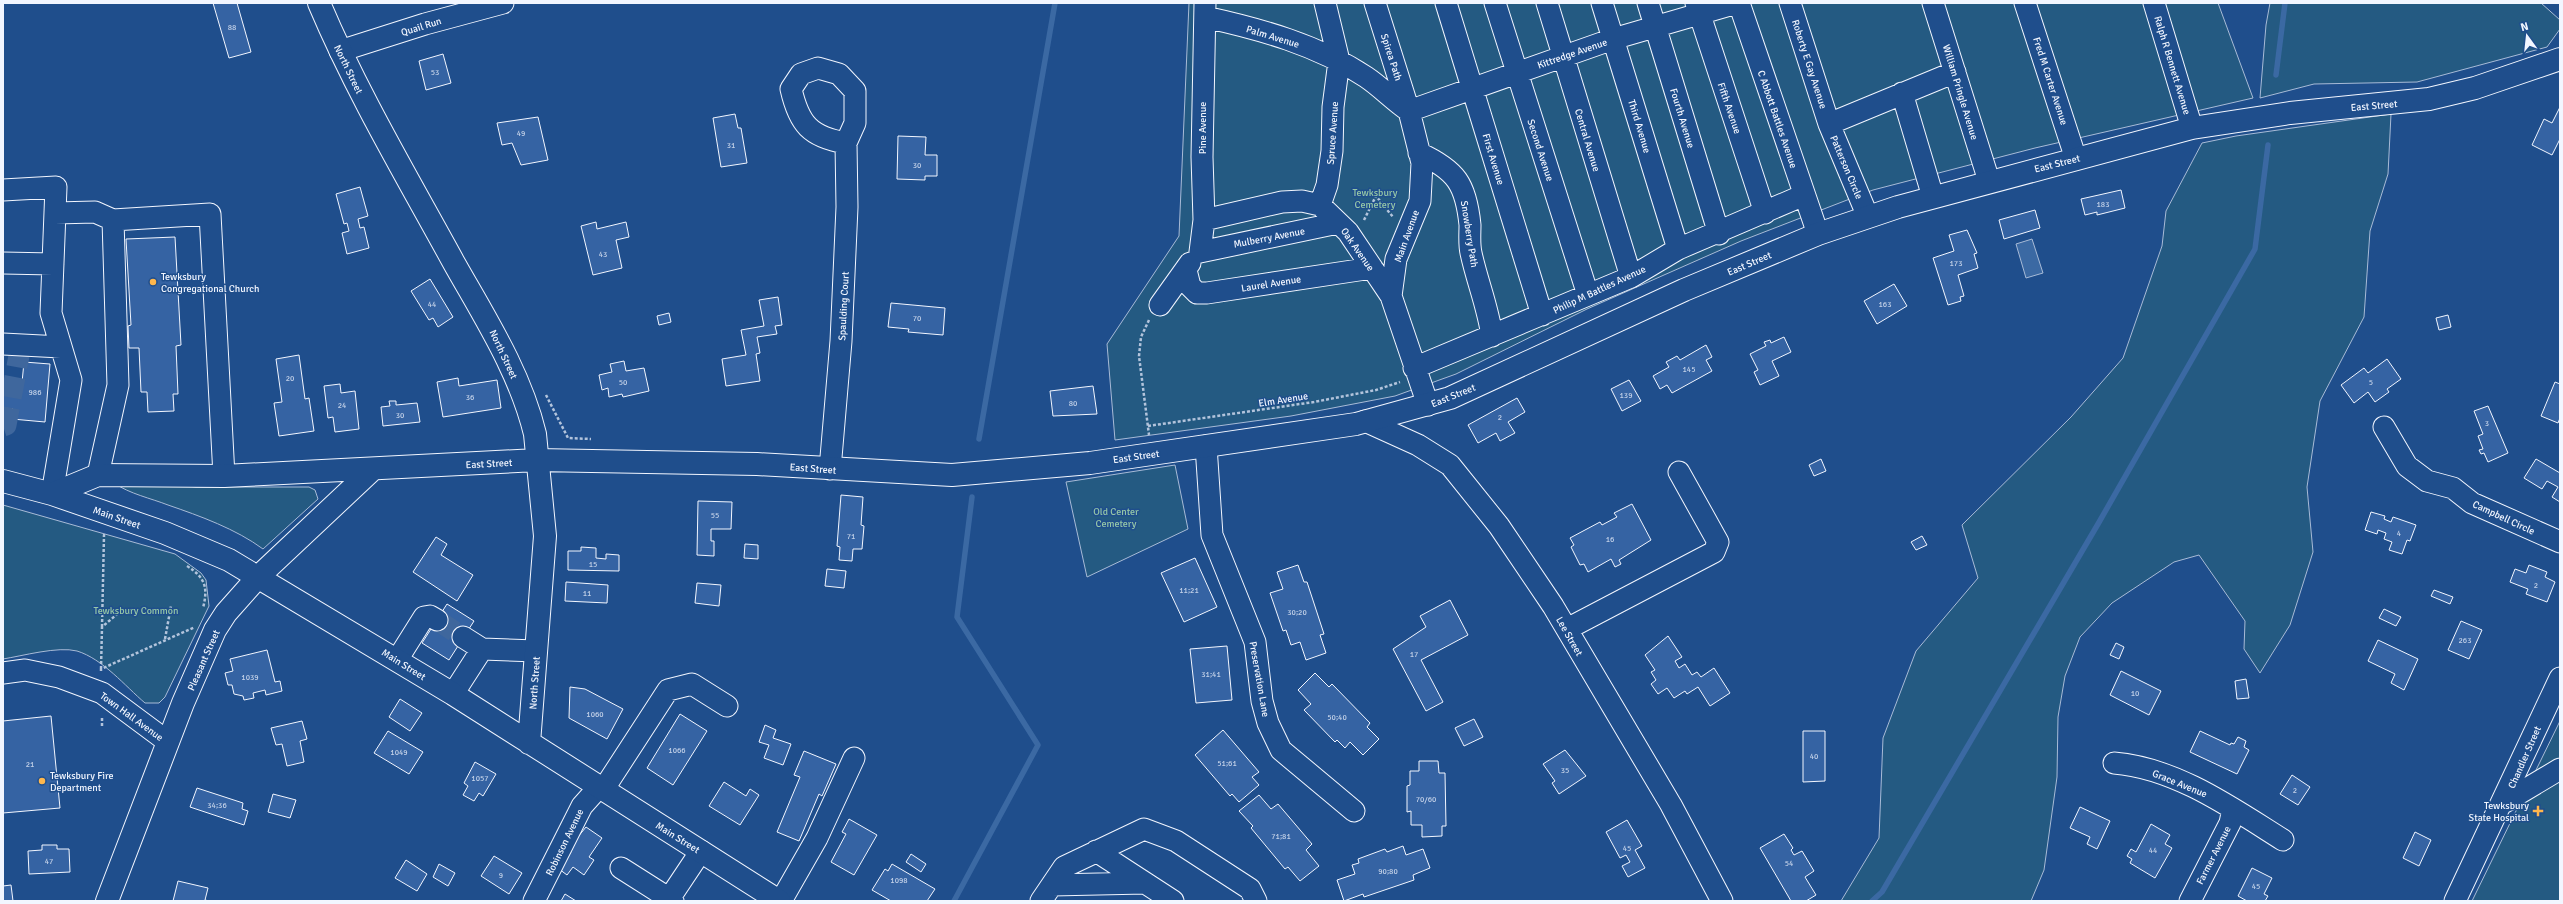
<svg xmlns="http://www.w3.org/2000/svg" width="2563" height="904" font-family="Signika,sans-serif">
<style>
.green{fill:#245a82;stroke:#a8bbd7}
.water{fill:#3b69a3;stroke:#a8bbd7}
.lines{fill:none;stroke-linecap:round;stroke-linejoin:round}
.stream{stroke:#3b69a3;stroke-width:5.5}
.building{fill:#3563a3;stroke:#f2f6ff}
.minor-tunnel{stroke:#3f679d;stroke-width:21;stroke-dasharray:21 10;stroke-linecap:butt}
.minor-casing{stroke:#f2f6ff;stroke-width:23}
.major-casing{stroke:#f2f6ff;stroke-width:24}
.path{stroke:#b3c4dc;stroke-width:2.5;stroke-dasharray:3 2;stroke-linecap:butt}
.minor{stroke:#1f4e8c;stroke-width:21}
.major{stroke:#1f4e8c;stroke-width:22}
.poi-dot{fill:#ffb74d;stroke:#1f4e8c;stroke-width:1.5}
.labels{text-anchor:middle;stroke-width:3;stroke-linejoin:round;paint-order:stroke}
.number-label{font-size:8px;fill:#c3d1e8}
.street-label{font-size:10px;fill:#f2f6ff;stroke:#1f4e8c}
.park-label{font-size:10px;fill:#97c8a6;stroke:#1f4e8c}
.poi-label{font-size:10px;fill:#f2f6ff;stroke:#1f4e8c;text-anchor:start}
</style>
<rect width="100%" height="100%" fill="#1f4e8c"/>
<path class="green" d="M1189,3H2218L2253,98L2035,148L1873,190L1741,241L1587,309L1456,374L1395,396L1291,416L1115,440L1107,344L1179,236Z
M2270,3H2541L2560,20V29L2547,47L2417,82L2314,84L2260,98L2266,25Z
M2391,114L2388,174L2370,231L2364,317L2320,401L2307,487L2313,552L2290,625L2260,673L2244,649L2245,621L2199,555L2174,562L2112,603L2080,637L2065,676L2058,717L2057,777L2044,870L2031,901H1841L1879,838L1883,738L1916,651L1978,578L1962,525L2071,417L2123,358L2162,246L2166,211L2202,143L2236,136Z
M1175,465L1188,529L1087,577L1066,482Z
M147,481L196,487H309L315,490L318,499L263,549C236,529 200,516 168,505C150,498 130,494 114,483Z
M3,505L175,554L201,573L206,580L209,606L165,697L159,703H145C125,686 103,659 77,651C58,646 22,656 3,659Z
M2560,721V901H2472Z"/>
<path class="water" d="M2032,239L2043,273L2026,278L2016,244Z"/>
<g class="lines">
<path class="stream" d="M2276,75L2285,3
M979,439L1055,3
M954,901L1038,745L957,617L972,497
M1872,901L1882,892L2098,524L2255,249L2268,145"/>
</g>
<path class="building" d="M213,3H237L251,52L229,58Z
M443,54L451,83L426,90L419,61Z
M2560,107V139L2552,155L2532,145L2544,119L2552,123Z
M735,114L738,128H741L747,163L721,167L713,118Z
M538,117L548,160L521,165L512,143L502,145L497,123Z
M898,136L926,137L925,155H937V176H925V180L897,179Z
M360,187L368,216L358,219L360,228L364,227L369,248L347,254L342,233L349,231L347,223L344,224L336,194Z
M2121,190L2125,208L2097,215V212L2085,215L2081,199Z
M2035,210L2040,228L2004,239L1999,220Z
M596,222L597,229L626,222L629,237L616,240L622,268L593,275L581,226Z
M1967,230L1977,253L1974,254L1978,268L1958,275L1964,296L1960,297L1961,301L1948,305L1933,258L1954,251L1949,235Z
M175,237L181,345L176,346L178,394H173L174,411L148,412L147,392H141L139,348H129L128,326L131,325L126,239Z
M430,279L453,317L438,327L433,318L429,320L411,291Z
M1894,284L1907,306L1877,324L1864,301Z
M778,297L782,325L775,326L777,334L757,337L760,353L756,354L760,381L726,386L722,359L746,355L741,330L764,326L759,300Z
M891,303L945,308L943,335L908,332L909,329L888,327Z
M669,313L671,322L659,325L657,316Z
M2448,315L2451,327L2439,330L2436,318Z
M1784,337L1791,352L1772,361L1779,376L1760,385L1754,372L1758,370L1750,354L1766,346L1764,342L1770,340L1771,343Z
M1706,345L1712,357L1706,360L1712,371L1672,393L1667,385L1660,389L1653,376L1669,367L1666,362L1677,356L1680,360Z
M299,355L305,399L309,398L314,431L279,436L274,403L282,402L276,359Z
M2387,359L2401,379L2387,389L2389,392L2375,402L2368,392L2354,403L2341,385L2364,368L2368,373Z
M624,361L626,371L644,368L649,391L623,397L622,394L609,397L608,388L602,390L599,375L612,372L610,364Z
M24,362L50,364L45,422L12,419L13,409L3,408V391L21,393Z
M458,378L459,386L497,380L501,408L443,417L437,382Z
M1629,380L1641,401L1622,411L1611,389Z
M2555,382L2560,384V418L2558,423L2541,416Z
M340,384L341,393L355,391L359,429L335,432L333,417L328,418L324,386Z
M1093,386L1097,414L1053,416L1050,391Z
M1517,398L1525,412L1508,422L1515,433L1500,441L1496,433L1478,443L1468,425Z
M389,401H396V405L417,403L420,422L383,426L381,407L390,406Z
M2488,406L2508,453L2488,462L2484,453L2481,454L2479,450L2483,449L2478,436L2483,434L2474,411Z
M1821,459L1826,471L1814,476L1809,465Z
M2536,459L2560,473V502L2552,497L2558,487L2547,481L2542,489L2524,478Z
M841,495L863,497L861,525L864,526L862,549H853L852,561L839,560L840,547L837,546Z
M698,501L732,502L731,529H711V541H714V556L697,555Z
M1632,504L1651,540L1619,560L1621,564L1615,567L1611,559L1588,572L1584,564L1580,565L1571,547L1574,545L1570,538L1600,522L1602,525L1617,517L1614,513Z
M2371,512L2385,516L2384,519L2391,522L2393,517L2416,525L2410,541L2407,540L2402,554L2389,550L2392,542L2384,539L2386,533L2378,530L2377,534L2365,530Z
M1922,536L1927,545L1916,550L1911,542Z
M436,537L447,544L441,555L473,575L457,601L413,572Z
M745,544L758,545V559L744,558Z
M581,547L596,548V558L606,559V554L619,555V571L568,570V551H581Z
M1195,558L1217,607L1184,622L1161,573Z
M1298,565L1304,582H1307L1324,634L1320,635L1326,653L1306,660L1300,642L1291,645L1286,630L1283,631L1270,593L1283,589L1277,572Z
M2529,565L2547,572L2545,577L2555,582L2547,602L2526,594L2528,589L2510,582L2515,569L2526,573Z
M827,569L846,571L844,588L825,586Z
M566,582L608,585L607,603L565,601Z
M697,583L721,585L719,606L695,603Z
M2434,590L2453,597L2450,604L2431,596Z
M1450,600L1468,635L1421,660L1443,702L1426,711L1393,649L1426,627L1420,616Z
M447,604L474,621L449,660L422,643Z
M2384,609L2401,617L2396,626L2379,618Z
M2461,621L2482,630L2469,659L2448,650Z
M1668,636L1682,657L1675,661L1679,668L1685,664L1692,675L1697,672L1701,677L1714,668L1730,693L1710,706L1698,687L1687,694L1685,691L1674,698L1667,688L1658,694L1651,684L1656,680L1651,672L1655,670L1645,655Z
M2378,640L2418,659L2404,690L2391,683L2395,674L2368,661Z
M2116,643L2124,647L2119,659L2110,655Z
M1227,646L1232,700L1196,703L1190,649Z
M267,650L275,682L280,681L282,691L266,695L265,690L253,693L254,698L244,700L243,696L234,694L232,685H228L225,673L233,671L230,659Z
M2121,671L2161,691L2149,715L2110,695Z
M1315,673L1329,687L1332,684L1370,723L1367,727L1379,739L1363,755L1350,742L1345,748L1337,740L1335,742L1304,710L1311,704L1298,690Z
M2246,679L2249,698L2237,699L2235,681Z
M570,687L585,689L623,709L607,739L569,718Z
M400,699L422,713L410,731L389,717Z
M680,714L707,731L673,785L647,768Z
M51,716L60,808L3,813V721Z
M1474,719L1483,737L1464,746L1455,728Z
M302,721L307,739L300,741L304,762L287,766L282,744L276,745L271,728Z
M765,725L776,730L773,738L791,744L783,765L764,758L769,745L759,742Z
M1223,730L1259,772L1252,777L1259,785L1239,802L1232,794L1230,796L1195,755Z
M388,731L423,752L409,774L374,753Z
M1803,731H1825V781L1803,782Z
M2200,731L2230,745L2231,743L2234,744L2238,737L2246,741L2244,747L2249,750L2237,774L2190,752Z
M1565,750L1586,776L1559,794L1552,783L1555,781L1543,764Z
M804,751L836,764L822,796L819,794L799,841L777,832L800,777L794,775Z
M1419,761H1438L1439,773H1445L1446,826H1442V836L1422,837V825H1411V811L1407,812V786L1410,785V771H1419Z
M475,762L496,774L483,796L479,793L474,801L463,795L468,786L464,783Z
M2292,775L2310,787L2298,805L2280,794Z
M724,782L746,796L750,789L759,795L740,825L709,806Z
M197,788L243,803L242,809L248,811L244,825L190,807Z
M273,794L296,800L290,818L268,812Z
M1259,795L1271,809L1278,804L1312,844L1306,850L1319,866L1300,881L1288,867L1285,869L1251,828L1253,826L1239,811Z
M2080,807L2110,821L2097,849L2087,844L2090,837L2070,828Z
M849,819L877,835L854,875L831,862L846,834L842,832Z
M1627,820L1642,846L1635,850L1645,868L1628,877L1622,866L1630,862L1626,855L1620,858L1606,832Z
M2151,824L2170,835L2165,844L2172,848L2155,878L2130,863L2132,859L2127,856L2131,849L2136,852Z
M586,827L602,838L589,857L594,860L584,875L573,867L567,875L559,869L571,852L568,849Z
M2415,832L2431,840L2419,866L2403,858Z
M1784,834L1793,848L1791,850L1794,855L1802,851L1814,871L1805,877L1816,895L1806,901H1791L1760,848Z
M42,845H57V849H69L70,872L29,874L28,851L42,850Z
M1403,846L1406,855L1423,849L1430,868L1413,875L1414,880L1364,897L1363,894L1344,901L1337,880L1355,874L1352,865L1359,863L1358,859L1385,849L1387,852Z
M911,854L926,864L921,872L906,862Z
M494,856L522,873L509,894L481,876Z
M406,860L427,874L417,891L395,878Z
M439,864L455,873L448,886L433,877Z
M892,864L935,889L927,901H891L872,890L885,869L888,871Z
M2252,868L2272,878L2264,894L2268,896L2265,901H2247L2238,896Z
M178,881L208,888L205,900L209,901H173Z
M11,885L13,901H3V886Z
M565,894L576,901H561Z"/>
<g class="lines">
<path class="minor-tunnel" d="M3,426L6,425L21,345
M437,620L463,637"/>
<defs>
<path id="minor" d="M1375,3L1409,111L1422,163L1420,201L1396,259L1391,296L1428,405
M1446,3L1542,315
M1495,3L1588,295
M1547,3L1631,277
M1602,3L1678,249
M1648,3L1719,234
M1696,3L1765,213
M1739,3L1818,234
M1790,3L1829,124L1868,217
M1933,3L1989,181
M2025,3L2076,159
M2154,3L2192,128
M1205,17C1260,29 1318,45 1366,77C1381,87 1394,101 1409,111
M340,51L425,24L503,3
M1902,93L1933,197
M1409,111L1613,39L1737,3
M1829,124L1955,72
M1419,153C1456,170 1466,184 1470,225C1470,234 1469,244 1471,253C1477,281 1488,307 1492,336
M3,190L56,187L51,313L71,380L52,494
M1320,205L1327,185L1332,151L1333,107L1339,61L1325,3
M55,213L95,212L113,220
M1204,220L1282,202L1302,201L1320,205L1348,232L1391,296
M1200,252L1204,220L1202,157L1205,3
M1200,252L1338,223
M3,263L53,264
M1186,270L1190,286L1197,293H1207L1372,268
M1160,305L1190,263
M3,344L61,347
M1414,368L1631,277L1678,249L1804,195
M1365,421L1418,445L1450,465L1499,526L1553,606L1671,805L1722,901
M2384,427L2407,466L2427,481L2453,488L2472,503L2560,542
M1206,446L1212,535L1255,642L1262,701L1268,723L1281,750L1354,811
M830,469L841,341L847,207L846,143L855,123V91L839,74L818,68L801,74L791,89C799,124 810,137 846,143
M98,475L118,385L113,220L210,214L224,476
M1567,629L1714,552L1718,542L1679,472
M463,637L482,649L536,651
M397,660L424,617L430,616L437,620
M3,673L25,670L59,677L102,693L168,742
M453,694L482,649
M2114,763C2176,768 2232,808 2283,840
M603,790L668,690L692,684L727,706
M2503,803L2560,769
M1096,851L1173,901
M621,868L673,901
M1052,885L1145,883
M669,899L701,851
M534,901L582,806L599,787
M781,901L817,838L854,758
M1041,901L1064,867L1144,829L1176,841L1250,889L1256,901
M2190,901L2230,823L2233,809
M2455,901L2560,678"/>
<path id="major" d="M319,3C357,93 407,177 454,263C485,318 520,372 535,434L545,536L529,743
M3,481L52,494L165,533L229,560L453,694L779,901
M52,494L98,475L224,476L537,460L757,464L952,475L1090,463L1356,424L1450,398L1684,290L1818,234L1898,207L2192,128L2290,113L2429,99L2475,88L2560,59
M107,901L183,703L215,630L226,613L258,577L373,469"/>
</defs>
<use href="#minor" class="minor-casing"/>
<use href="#major" class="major-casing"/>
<path class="path" d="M1364,220L1376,196L1393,217
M1149,320L1141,337L1139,356L1149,435
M546,395L568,438L591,439
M1148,426L1314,402L1376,390L1400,382
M187,566C206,578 208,588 203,608
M102,627L104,535L106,536
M165,639L171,606
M101,669L102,627L122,610
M101,671V669L195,627
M102,726V718"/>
<use href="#minor" class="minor"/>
<use href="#major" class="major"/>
</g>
<g class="poi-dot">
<circle cx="153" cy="282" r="4"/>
<circle cx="42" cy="781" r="4"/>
<path d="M2536 805h4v4h4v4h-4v4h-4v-4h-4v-4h4z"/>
</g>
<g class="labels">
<g class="number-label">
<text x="232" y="30">88</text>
<text x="435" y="75">53</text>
<text x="521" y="136">49</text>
<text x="731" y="148">31</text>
<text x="917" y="168">30</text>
<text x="2103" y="207">183</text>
<text x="603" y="257">43</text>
<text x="1956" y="266">173</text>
<text x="432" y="307">44</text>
<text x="1885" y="307">163</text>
<text x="917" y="321">70</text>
<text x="1689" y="372">145</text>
<text x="290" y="381">20</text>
<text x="623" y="385">50</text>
<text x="2371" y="385">5</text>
<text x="35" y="395">986</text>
<text x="1626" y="398">139</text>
<text x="470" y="400">36</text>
<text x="1073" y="406">80</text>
<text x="342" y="408">24</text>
<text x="400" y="418">30</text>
<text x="1500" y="420">2</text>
<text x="2487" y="426">3</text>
<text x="715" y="518">55</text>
<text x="2399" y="536">4</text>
<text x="851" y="539">71</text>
<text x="1610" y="542">16</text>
<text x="593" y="567">15</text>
<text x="2536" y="588">2</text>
<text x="1189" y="593">11;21</text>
<text x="587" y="596">11</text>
<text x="1297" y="615">30;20</text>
<text x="2465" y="643">263</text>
<text x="1414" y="657">17</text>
<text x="1211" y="677">31;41</text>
<text x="250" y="680">1039</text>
<text x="2135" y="696">10</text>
<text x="595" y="717">1060</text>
<text x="1337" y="720">50;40</text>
<text x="677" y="753">1066</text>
<text x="399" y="755">1049</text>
<text x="1814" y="759">40</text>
<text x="1227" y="766">51;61</text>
<text x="30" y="767">21</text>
<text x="1565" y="773">35</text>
<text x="480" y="781">1057</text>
<text x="2295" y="793">2</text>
<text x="1426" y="802">70/60</text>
<text x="217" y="808">34;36</text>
<text x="1281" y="839">71;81</text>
<text x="1627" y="851">45</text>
<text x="2153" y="853">44</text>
<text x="49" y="864">47</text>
<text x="1789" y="866">54</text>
<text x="1388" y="874">90;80</text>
<text x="501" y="878">9</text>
<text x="899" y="883">1098</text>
<text x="2256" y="889">45</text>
</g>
<g class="street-label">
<text transform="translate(421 26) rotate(-17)" y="4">Quail Run</text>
<text transform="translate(1273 36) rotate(17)" y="4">Palm Avenue</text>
<text transform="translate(1572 53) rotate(-19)" y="4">Kittredge Avenue</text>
<text transform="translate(1392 57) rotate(72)" y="4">Spirea Path</text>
<text transform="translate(1810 64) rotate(72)" y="4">Roberty E Gay Avenue</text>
<text transform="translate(2173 65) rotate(73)" y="4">Ralph R Bennett Avenue</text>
<text transform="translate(349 69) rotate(64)" y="4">North Street</text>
<text transform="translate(2051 81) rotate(72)" y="4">Fred M Carter Avenue</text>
<text transform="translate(1961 92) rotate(73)" y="4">William Pringle Avenue</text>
<text transform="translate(2374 105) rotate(-5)" y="4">East Street</text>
<text transform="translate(1730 108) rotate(71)" y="4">Fifth Avenue</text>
<text transform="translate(1683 118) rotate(73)" y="4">Fourth Avenue</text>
<text transform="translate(1778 119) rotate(71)" y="4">C Abbott Battles Avenue</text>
<text transform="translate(1640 126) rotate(73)" y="4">Third Avenue</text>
<text transform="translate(1202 128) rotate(-90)" y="4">Pine Avenue</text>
<text transform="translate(1332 133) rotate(-86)" y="4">Spruce Avenue</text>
<text transform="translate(1588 140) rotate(73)" y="4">Central Avenue</text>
<text transform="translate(1541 150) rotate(72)" y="4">Second Avenue</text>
<text transform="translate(1494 159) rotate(73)" y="4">First Avenue</text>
<text transform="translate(2057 163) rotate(-14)" y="4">East Street</text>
<text transform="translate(1847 167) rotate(67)" y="4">Patterson Circle</text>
<text transform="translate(1470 234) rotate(81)" y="4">Snowberry Path</text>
<text transform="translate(1406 236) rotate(-70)" y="4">Main Avenue</text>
<text transform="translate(1269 237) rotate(-11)" y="4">Mulberry Avenue</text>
<text transform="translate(1358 249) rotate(55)" y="4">Oak Avenue</text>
<text transform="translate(1749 263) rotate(-23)" y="4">East Street</text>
<text transform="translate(1271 283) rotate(-9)" y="4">Laurel Avenue</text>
<text transform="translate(1599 289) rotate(-25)" y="4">Philip M Battles Avenue</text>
<text transform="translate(843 306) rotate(-87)" y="4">Spaulding Court</text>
<text transform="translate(504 354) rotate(65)" y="4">North Street</text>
<text transform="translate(1453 395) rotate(-22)" y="4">East Street</text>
<text transform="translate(1283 399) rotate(-9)" y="4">Elm Avenue</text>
<text transform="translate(1136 456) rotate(-8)" y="4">East Street</text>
<text transform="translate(489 463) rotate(-3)" y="4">East Street</text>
<text transform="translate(813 468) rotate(4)" y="4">East Street</text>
<text transform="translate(117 517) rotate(19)" y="4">Main Street</text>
<text transform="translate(2504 517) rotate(25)" y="4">Campbell Circle</text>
<text transform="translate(1570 636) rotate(60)" y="4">Lee Street</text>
<text transform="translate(203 660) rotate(-66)" y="4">Pleasant Street</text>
<text transform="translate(404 664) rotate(32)" y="4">Main Street</text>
<text transform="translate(1260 679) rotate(80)" y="4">Preservation Lane</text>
<text transform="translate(534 683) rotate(-86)" y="4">North Street</text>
<text transform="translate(132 716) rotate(36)" y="4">Town Hall Avenue</text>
<text transform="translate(2524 757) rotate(-66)" y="4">Chandler Street</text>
<text transform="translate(2180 783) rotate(22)" y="4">Grace Avenue</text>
<text transform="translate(678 837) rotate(32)" y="4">Main Street</text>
<text transform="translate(564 842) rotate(-64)" y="4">Robinson Avenue</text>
<text transform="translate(2213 855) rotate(-63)" y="4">Farmer Avenue</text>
</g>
<g class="park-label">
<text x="1375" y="196">Tewksbury<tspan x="1375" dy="12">Cemetery</tspan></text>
<text x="1116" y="515">Old Center<tspan x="1116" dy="12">Cemetery</tspan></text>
<text x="136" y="614">Tewksbury Common</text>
</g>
<g class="poi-label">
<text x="161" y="280">Tewksbury<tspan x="161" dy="12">Congregational Church</tspan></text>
<text x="50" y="779">Tewksbury Fire<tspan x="50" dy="12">Department</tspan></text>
<text x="2529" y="809" text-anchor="end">Tewksbury<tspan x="2529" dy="12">State Hospital</tspan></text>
</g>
</g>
<rect width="2563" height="904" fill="none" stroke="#f2f6ff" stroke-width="8"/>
<g transform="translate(2527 36) rotate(345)" stroke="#1f4e8c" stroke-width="3" paint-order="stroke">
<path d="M0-3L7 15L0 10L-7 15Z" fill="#f2f6ff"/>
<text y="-6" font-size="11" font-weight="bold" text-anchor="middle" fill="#f2f6ff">N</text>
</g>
</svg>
